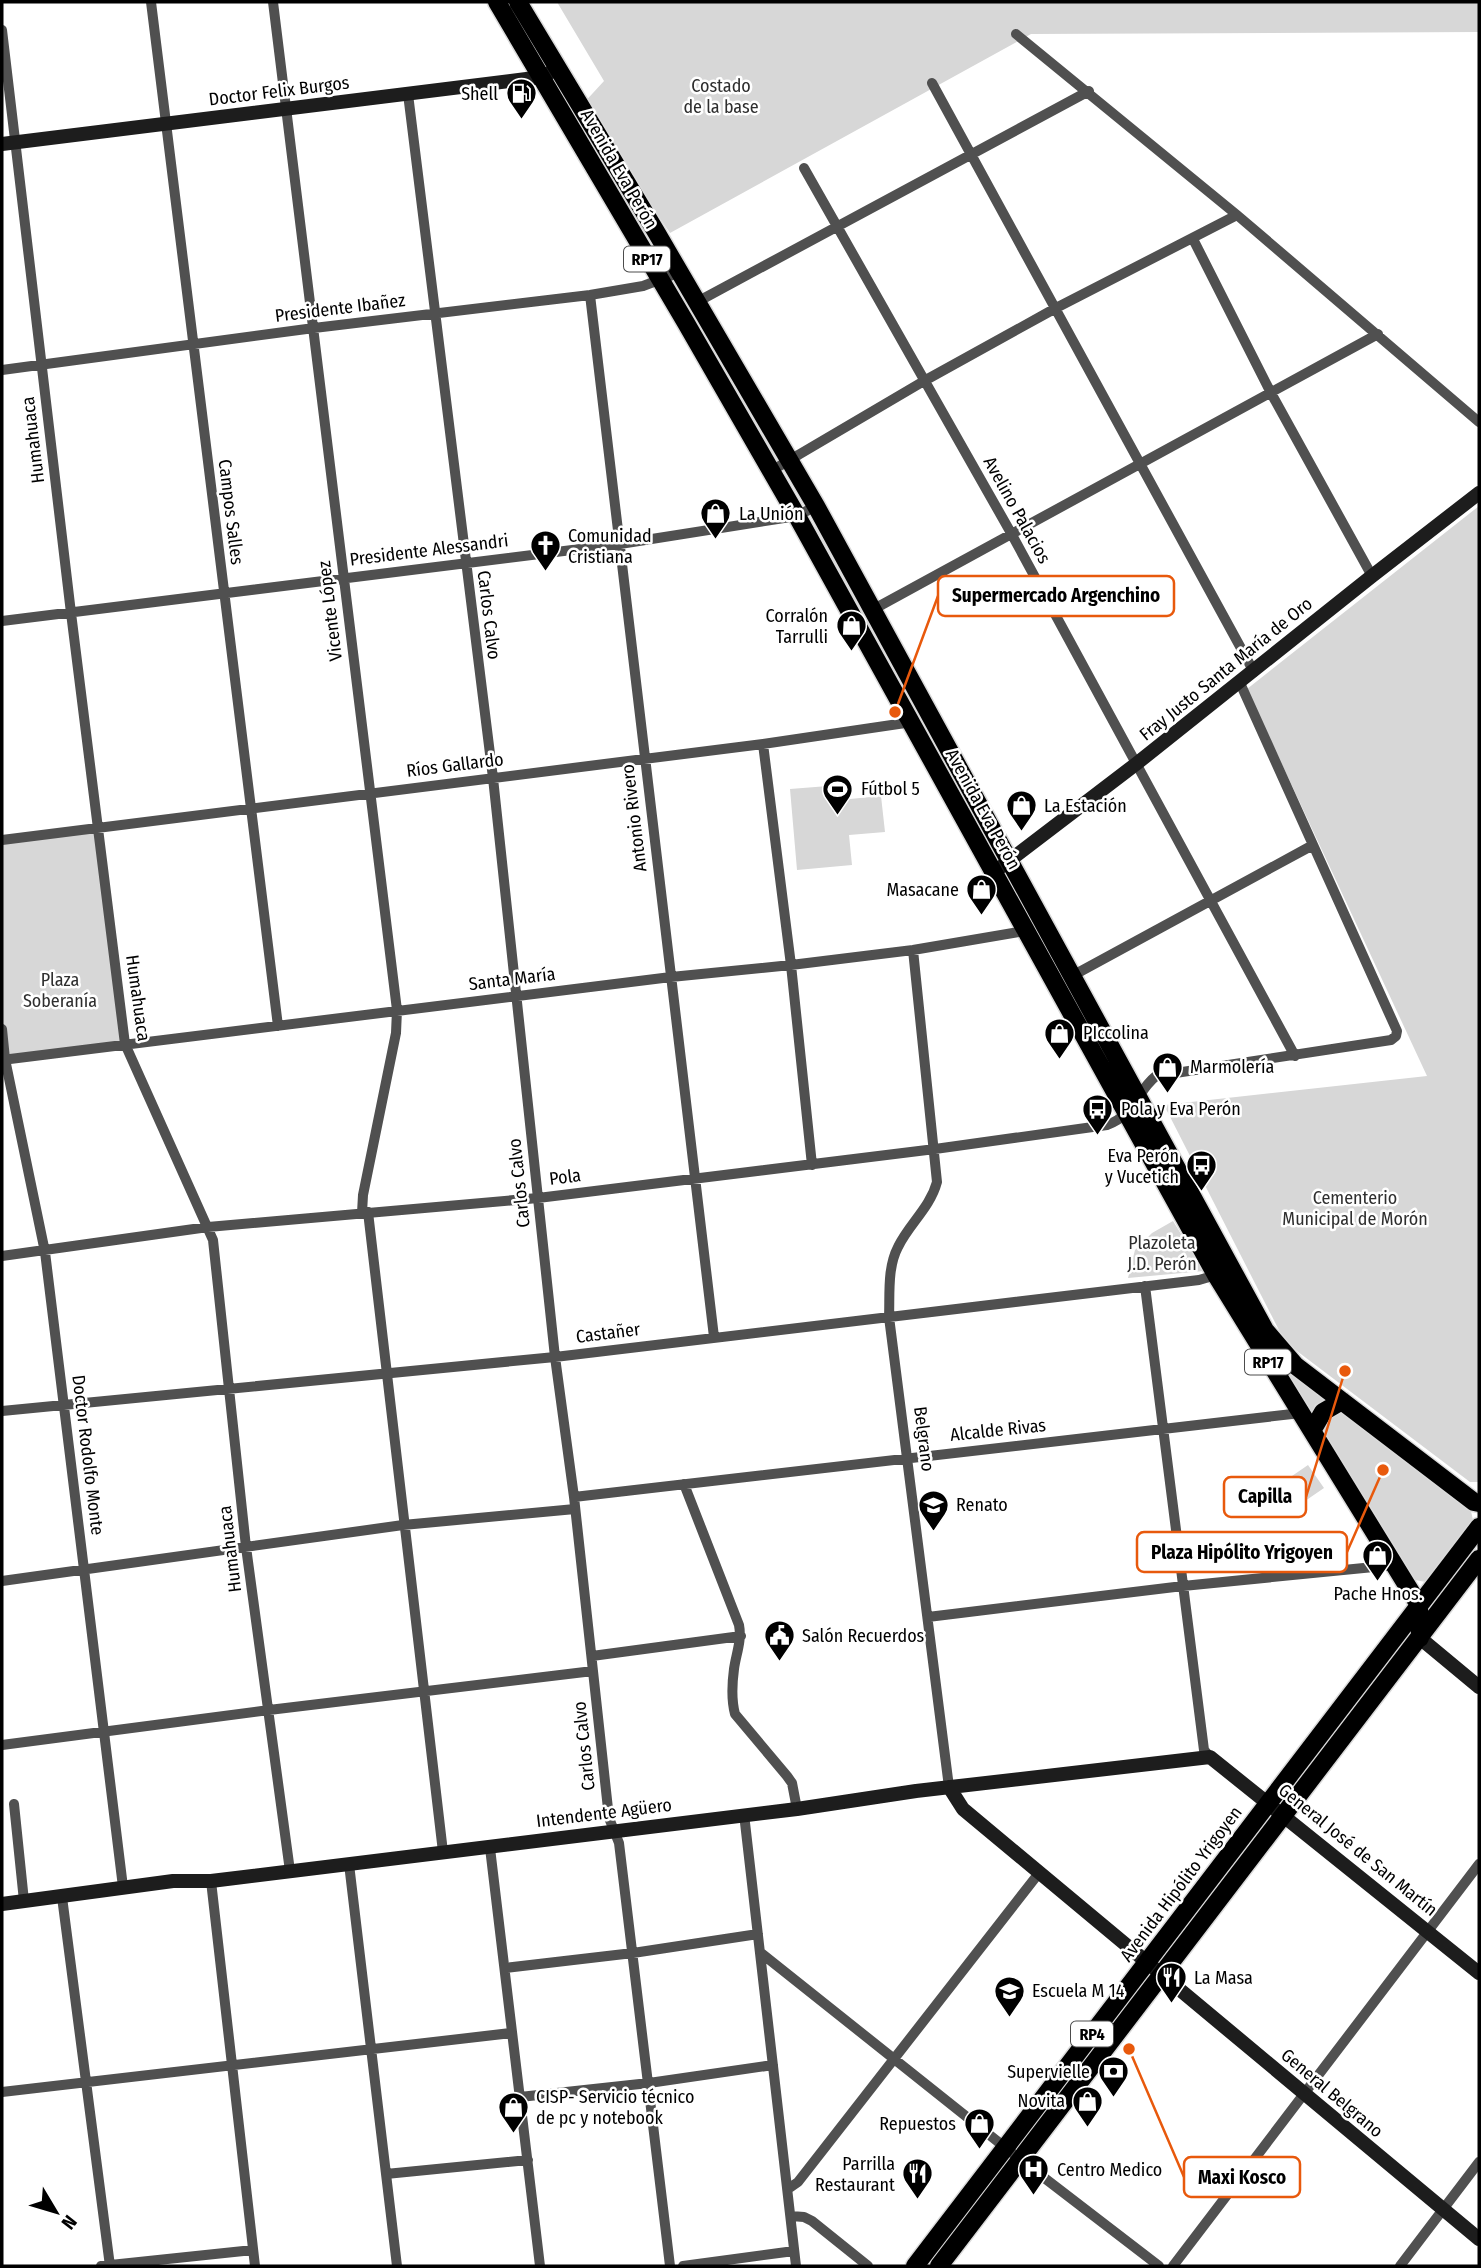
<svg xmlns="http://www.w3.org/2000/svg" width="1481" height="2268" font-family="'Fira Sans Condensed',sans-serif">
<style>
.green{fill:#d7d7d7}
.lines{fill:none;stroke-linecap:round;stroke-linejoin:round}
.primary-casing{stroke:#dbdbdb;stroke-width:21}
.street{stroke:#505050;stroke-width:10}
.secondary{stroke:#1d1d1d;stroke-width:14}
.primary{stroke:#000;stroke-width:18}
.labels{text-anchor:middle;stroke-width:5;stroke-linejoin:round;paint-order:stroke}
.shield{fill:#fff;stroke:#4c4c4c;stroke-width:2}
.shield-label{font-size:16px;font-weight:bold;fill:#000}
.park-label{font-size:18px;fill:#2e2e2e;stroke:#fff}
.street-label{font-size:18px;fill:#000;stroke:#fff}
.poi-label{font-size:18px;fill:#000;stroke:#fff;text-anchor:start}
.leader{fill:none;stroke:#e8590c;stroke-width:2.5}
.callout-dot{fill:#e8590c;stroke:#fff;stroke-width:2.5}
.callout{fill:#fff;stroke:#e8590c;stroke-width:2.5}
.callout-label{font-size:19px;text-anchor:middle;font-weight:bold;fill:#000}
</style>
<rect width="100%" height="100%" fill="#fff"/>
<path class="green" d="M557,2H1479V32L1031,34L670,233L581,106L604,81Z
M682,291L776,454L772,456L678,293Z
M1479,506V1482H1470L1285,1342L1164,1105L1427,1076L1247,689Z
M817,525L998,857L996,858L815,527Z
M828,786L829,801L881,796L885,832L849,835L852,865L797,870L790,789Z
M99,827L125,1044L5,1059L2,1029V840Z
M1142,1123H1145L1225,1272L1328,1399L1315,1405L1312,1414L1222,1273Z
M1173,1221L1204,1271L1128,1278L1135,1250L1152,1233Z
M1343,1410L1471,1511L1473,1520L1426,1582L1415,1580L1321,1429L1326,1418Z
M1308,1465L1324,1488L1289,1512L1273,1489Z"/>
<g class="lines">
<defs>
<path id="primary" d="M497,2L686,323L797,516L1216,1275L1419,1605L1420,1638
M518,2L655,230L816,506L1265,1330L1296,1366L1474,1502L1479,1503
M1312,1431L1323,1412L1342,1401
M915,2266L1479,1527
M939,2266L1479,1559"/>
</defs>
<use href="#primary" class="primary-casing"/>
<path class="street" d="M151,2L278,1026
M273,2L397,1010L396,1033L363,1195L362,1213
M2,30L71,613L125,1044L213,1240L246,1547L290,1871
M1016,34L1237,215L1479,422
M932,83C1040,279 1145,476 1254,672
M408,94L493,778L555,1357L574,1497L609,1818L619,1843L670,2266
M804,168L1011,533L1295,1056
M1193,239L1271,393L1372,576
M590,295L714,1337
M697,302L1089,91
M2,370L314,328L590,295L643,286L680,272
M771,471L924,381L1056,308L1237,215
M874,609L1378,334
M2,621L620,544L797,516L816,506
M763,744L791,965L812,1165
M2,840L763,744L912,722
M913,950L937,1182C930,1208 909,1224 898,1247C887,1268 890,1295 889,1317L949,1787
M1072,976L1313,845
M2,1029L5,1059L45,1252L123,1887
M2,1060L671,977L791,965L913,950L1025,931
M368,1212L443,1852
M2,1256L208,1227L538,1198L935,1149L1107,1125C1135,1115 1136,1092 1156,1076L1391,1040L1396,1036L1397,1031L1240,683
M1145,1286L1204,1750L1210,1757
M2,1411L555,1357L1199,1280L1216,1275
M684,1484L739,1625C742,1641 736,1654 734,1669C732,1684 731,1699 735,1714L787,1776L792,1783L797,1809
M574,1497L1301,1413
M2,1581L403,1525L575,1509
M928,1617L1183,1586L1394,1565
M592,1656L741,1636
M2,1745L269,1710L593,1671
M14,1804L24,1901
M744,1814L796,2266
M490,1848L540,2266
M349,1864L397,2266
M211,1881L255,2266
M62,1897L110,2266
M761,1953L1021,2160L1159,2266
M505,1968L633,1953L758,1934
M2,2092L511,2033
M520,2097L649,2083L773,2065
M386,2174L528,2160
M788,2189L798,2182L1039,1873
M791,2216L804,2217L812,2221L868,2266
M101,2266L253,2250
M683,2266L794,2251
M1173,2266L1479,1864
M1400,2266L1479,2162"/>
<path class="secondary" d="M2,144L542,77L558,68
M1001,867L1136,764L1372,576L1479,493
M1420,1638L1479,1687
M949,1787L963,1809L1479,2239
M2,1904L173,1881H211L797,1809L916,1791L1210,1757L1479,1973"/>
<use href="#primary" class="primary"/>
</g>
<defs>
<symbol id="fuel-pin" viewBox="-11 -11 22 30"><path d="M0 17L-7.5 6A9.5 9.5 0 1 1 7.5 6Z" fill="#000" stroke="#fff"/><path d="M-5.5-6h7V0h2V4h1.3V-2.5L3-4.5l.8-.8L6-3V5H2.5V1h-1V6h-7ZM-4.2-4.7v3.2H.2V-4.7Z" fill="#fff"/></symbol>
<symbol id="shop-pin" viewBox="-11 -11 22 30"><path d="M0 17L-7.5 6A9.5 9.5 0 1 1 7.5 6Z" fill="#000" stroke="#fff"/><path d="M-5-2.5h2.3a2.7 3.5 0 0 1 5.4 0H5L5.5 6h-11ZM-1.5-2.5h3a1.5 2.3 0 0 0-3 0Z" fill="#fff"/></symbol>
<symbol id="church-pin" viewBox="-11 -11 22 30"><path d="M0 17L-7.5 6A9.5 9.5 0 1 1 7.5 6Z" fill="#000" stroke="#fff"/><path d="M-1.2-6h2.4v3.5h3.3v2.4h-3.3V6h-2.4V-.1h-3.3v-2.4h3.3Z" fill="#fff"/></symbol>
<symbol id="stadium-pin" viewBox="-11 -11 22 30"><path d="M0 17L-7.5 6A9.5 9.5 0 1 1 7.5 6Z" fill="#000" stroke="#fff"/><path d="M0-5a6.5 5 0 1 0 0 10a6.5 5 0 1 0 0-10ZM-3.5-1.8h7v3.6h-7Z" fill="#fff"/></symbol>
<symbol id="bus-pin" viewBox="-11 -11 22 30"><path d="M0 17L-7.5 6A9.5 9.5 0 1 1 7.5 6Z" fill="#000" stroke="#fff"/><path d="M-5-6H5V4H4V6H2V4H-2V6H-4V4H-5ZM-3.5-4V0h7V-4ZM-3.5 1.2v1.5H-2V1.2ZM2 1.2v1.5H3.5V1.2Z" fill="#fff"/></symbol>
<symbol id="school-pin" viewBox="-11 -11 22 30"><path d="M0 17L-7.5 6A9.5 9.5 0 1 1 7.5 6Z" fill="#000" stroke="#fff"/><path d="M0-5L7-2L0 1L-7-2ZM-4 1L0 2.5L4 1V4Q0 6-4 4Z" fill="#fff"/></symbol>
<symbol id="civic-pin" viewBox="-11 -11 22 30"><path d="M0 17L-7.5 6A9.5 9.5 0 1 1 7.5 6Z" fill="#000" stroke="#fff"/><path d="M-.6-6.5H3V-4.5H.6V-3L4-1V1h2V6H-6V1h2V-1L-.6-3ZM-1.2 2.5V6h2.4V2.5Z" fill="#fff"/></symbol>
<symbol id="restaurant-pin" viewBox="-11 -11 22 30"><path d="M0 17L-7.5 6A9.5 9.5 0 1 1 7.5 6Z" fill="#000" stroke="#fff"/><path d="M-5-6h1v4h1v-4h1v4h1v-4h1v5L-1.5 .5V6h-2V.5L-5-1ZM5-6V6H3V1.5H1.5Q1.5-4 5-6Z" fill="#fff"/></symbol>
<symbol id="bank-pin" viewBox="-11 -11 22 30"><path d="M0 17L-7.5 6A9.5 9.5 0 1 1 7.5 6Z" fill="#000" stroke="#fff"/><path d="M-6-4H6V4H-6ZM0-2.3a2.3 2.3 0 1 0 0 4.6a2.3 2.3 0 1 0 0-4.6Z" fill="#fff"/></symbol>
<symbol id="hospital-pin" viewBox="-11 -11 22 30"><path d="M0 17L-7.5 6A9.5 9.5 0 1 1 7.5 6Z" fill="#000" stroke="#fff"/><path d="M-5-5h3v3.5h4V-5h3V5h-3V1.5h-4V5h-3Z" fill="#fff"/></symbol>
</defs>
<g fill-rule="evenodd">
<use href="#fuel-pin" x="504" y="76" width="35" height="47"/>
<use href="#shop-pin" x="698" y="496" width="35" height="47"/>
<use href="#church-pin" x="528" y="528" width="35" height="47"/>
<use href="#shop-pin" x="834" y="608" width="35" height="47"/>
<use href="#stadium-pin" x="820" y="772" width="35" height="47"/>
<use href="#shop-pin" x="1004" y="788" width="35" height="47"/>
<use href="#shop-pin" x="964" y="872" width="35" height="47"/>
<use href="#shop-pin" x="1042" y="1016" width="35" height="47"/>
<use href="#shop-pin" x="1150" y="1050" width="35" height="47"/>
<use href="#bus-pin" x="1080" y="1092" width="35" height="47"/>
<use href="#bus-pin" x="1184" y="1148" width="35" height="47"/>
<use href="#school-pin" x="916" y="1488" width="35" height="47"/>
<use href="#shop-pin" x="1360" y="1538" width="35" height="47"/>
<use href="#civic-pin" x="762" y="1618" width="35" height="47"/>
<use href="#restaurant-pin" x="1154" y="1960" width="35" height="47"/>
<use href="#school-pin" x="992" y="1974" width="35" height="47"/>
<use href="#bank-pin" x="1096" y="2054" width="35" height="47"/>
<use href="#shop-pin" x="1070" y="2084" width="35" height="47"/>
<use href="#shop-pin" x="496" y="2090" width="35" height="47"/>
<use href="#shop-pin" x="962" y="2106" width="35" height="47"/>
<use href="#hospital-pin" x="1016" y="2152" width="35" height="47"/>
<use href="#restaurant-pin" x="900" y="2156" width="35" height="47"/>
</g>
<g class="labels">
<g class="shield">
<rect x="624" y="246.5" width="46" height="25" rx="5"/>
<rect x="1245" y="1349.5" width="46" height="25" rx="5"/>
<rect x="1071" y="2021.5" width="42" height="25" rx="5"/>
</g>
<g class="shield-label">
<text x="647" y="265">RP17</text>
<text x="1268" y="1368">RP17</text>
<text x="1092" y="2040">RP4</text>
</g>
<g class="park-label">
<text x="721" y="92">Costado<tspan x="721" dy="21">de la base</tspan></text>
<text x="60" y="986">Plaza<tspan x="60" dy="21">Soberanía</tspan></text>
<text x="1355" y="1204">Cementerio<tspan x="1355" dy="21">Municipal de Morón</tspan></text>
<text x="1162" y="1249">Plazoleta<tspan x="1162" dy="21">J.D. Perón</tspan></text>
</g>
<g class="street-label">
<text transform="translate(279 91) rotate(-7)" y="6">Doctor Felix Burgos</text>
<text transform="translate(619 169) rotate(60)" y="6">Avenida Eva Perón</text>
<text transform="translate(340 308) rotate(-7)" y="6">Presidente Ibañez</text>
<text transform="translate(33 440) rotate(-97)" y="6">Humahuaca</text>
<text transform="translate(1017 510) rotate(61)" y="6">Avelino Palacios</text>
<text transform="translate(231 512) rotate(83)" y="6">Campos Salles</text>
<text transform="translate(429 550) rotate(-7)" y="6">Presidente Alessandri</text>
<text transform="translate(330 611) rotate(-97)" y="6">Vicente López</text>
<text transform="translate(489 615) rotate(83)" y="6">Carlos Calvo</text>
<text transform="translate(1226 669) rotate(-39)" y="6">Fray Justo Santa María de Oro</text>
<text transform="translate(455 765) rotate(-7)" y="6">Ríos Gallardo</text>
<text transform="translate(983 809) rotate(61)" y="6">Avenida Eva Perón</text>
<text transform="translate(634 818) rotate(-97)" y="6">Antonio Rivero</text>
<text transform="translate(512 979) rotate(-7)" y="6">Santa María</text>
<text transform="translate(138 998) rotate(82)" y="6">Humahuaca</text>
<text transform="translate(565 1177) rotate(-7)" y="6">Pola</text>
<text transform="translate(519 1183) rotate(-96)" y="6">Carlos Calvo</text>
<text transform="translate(608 1333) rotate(-7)" y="6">Castañer</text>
<text transform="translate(998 1430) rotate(-6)" y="6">Alcalde Rivas</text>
<text transform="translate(924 1439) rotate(83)" y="6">Belgrano</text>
<text transform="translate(88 1455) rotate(83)" y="6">Doctor Rodolfo Monte</text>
<text transform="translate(230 1549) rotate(-97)" y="6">Humahuaca</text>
<text transform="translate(584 1746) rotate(-96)" y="6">Carlos Calvo</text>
<text transform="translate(604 1813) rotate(-7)" y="6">Intendente Agüero</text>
<text transform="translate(1358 1850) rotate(39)" y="6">General José de San Martín</text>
<text transform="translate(1181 1884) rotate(-53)" y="6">Avenida Hipólito Yrigoyen</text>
<text transform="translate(1332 2093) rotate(40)" y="6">General Belgrano</text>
</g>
<g class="poi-label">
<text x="498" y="100" text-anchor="end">Shell</text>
<text x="739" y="520">La Unión</text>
<text x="568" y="542">Comunidad<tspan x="568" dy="21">Cristiana</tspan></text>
<text x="828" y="622" text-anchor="end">Corralón<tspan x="828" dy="21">Tarrulli</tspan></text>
<text x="861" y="795">Fútbol 5</text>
<text x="1044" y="812">La Estación</text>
<text x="959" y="896" text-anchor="end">Masacane</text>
<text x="1083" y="1039">PIccolina</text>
<text x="1190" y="1073">Marmolería</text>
<text x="1121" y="1115">Pola y Eva Perón</text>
<text x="1179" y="1162" text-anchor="end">Eva Perón<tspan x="1179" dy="21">y Vucetich</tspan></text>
<text x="956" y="1511">Renato</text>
<text x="1378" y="1600" text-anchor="middle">Pache Hnos.</text>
<text x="802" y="1642">Salón Recuerdos</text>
<text x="1194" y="1984">La Masa</text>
<text x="1032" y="1997">Escuela M 14</text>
<text x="1090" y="2078" text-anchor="end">Supervielle</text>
<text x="536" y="2103">CISP- Servicio técnico<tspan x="536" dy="21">de pc y notebook</tspan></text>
<text x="1065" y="2107" text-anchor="end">Novita</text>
<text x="956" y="2130" text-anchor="end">Repuestos</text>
<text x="895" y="2170" text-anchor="end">Parrilla<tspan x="895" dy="21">Restaurant</tspan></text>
<text x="1057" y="2176">Centro Medico</text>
</g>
</g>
<path class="leader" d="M895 712L938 596M1345 1371L1306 1497M1383 1470L1347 1552M1129 2049L1184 2177"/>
<g class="callout-dot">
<circle cx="895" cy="712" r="7"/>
<circle cx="1345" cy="1371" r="7"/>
<circle cx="1383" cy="1470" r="7"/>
<circle cx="1129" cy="2049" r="7"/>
</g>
<g class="callout">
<rect x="938" y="576" width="236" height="40" rx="7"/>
<rect x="1224" y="1477" width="82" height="40" rx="7"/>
<rect x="1137" y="1532" width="210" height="40" rx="7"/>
<rect x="1184" y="2157" width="116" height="40" rx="7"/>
</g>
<g class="callout-label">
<text x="1056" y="602">Supermercado Argenchino</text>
<text x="1265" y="1503">Capilla</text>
<text x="1242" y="1559">Plaza Hipólito Yrigoyen</text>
<text x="1242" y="2184">Maxi Kosco</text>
</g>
<rect width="1481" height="2268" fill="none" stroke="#000000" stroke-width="7"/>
<g transform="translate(56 2212) rotate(128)" stroke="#ffffff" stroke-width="5" paint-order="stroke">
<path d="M0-5L12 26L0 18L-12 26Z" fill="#000000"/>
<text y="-10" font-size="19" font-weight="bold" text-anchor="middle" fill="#000000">N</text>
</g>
</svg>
